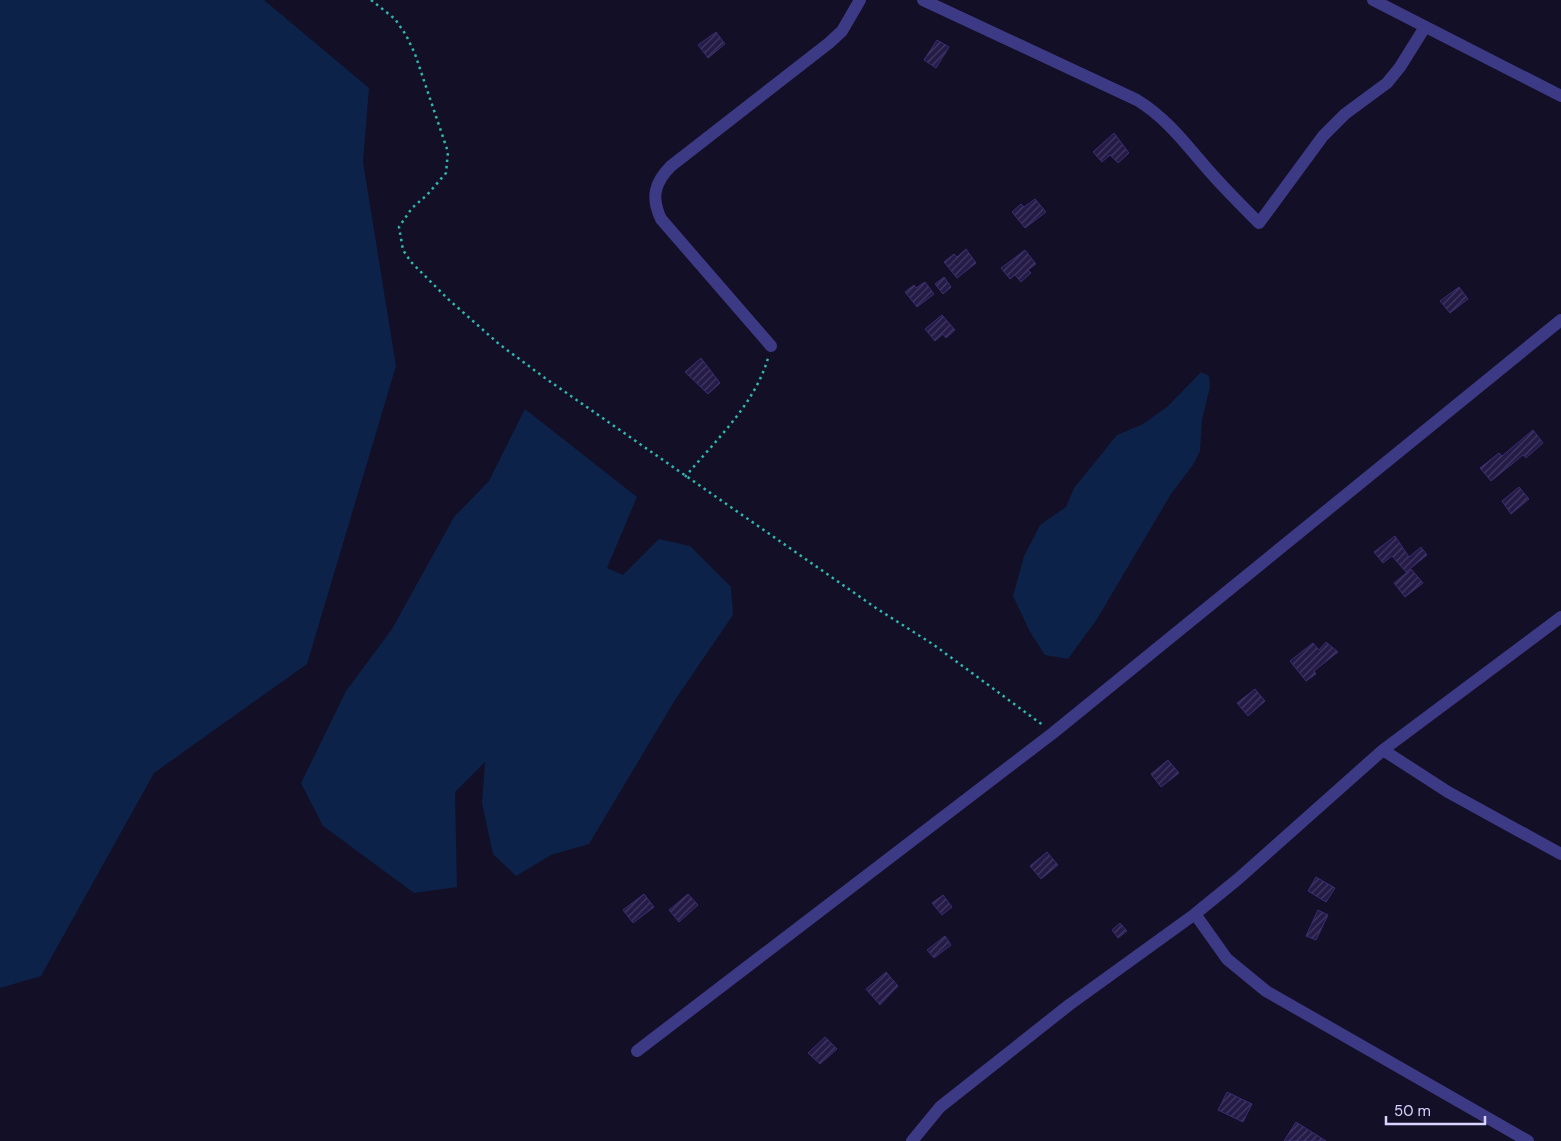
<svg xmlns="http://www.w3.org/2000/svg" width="1561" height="1141" font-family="'DM Sans',sans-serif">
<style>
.water{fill:#0c2248}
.building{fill:url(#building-hatch);stroke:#3b2d73}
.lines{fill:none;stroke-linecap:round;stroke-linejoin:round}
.path{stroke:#2fb8b0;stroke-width:2.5;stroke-dasharray:2.5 4;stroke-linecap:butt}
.street{stroke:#3d3a85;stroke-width:12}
</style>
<defs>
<pattern id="building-hatch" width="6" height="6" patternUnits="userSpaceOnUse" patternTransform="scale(1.25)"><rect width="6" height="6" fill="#241b47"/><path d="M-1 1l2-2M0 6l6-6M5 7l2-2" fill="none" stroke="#433b63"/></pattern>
</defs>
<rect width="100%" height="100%" fill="#130f26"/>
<path class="water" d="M0,0H264L369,88L363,162L396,366L307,664L154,773L41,976L0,988Z
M1201,372L1209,376L1210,387L1202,419L1200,451L1193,465L1171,494L1097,619L1068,659L1045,655L1030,632L1013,596L1024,556L1040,525L1066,507L1074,488L1117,435L1143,424L1167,407Z
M525,409L637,497L607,568L623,575L659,539L690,546L731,587L733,615L675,700L589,844L551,855L516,876L493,854L482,803L485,762L455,792L457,887L414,893L323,826L301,783L346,691L392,629L454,517L489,481Z"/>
<path class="building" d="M716,32L725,44L708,58L698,45Z
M937,40L949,47L936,68L924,60Z
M1114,133L1129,153L1118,163L1110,155L1102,162L1093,152Z
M1035,199L1046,212L1025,228L1012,212L1021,204L1024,207Z
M966,249L976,263L957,278L944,262L954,254L957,257Z
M1025,250L1036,264L1028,270L1031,273L1021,282L1015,275L1010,279L1001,268Z
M944,277L951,287L943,294L935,284Z
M925,282L934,294L917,307L905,292L914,285L916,288Z
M1459,287L1468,299L1450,313L1440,301Z
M942,315L955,330L946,338L943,334L935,341L925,329Z
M701,358L720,383L708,394L685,372Z
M1533,430L1543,443L1526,458L1523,455L1491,481L1480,468L1499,453L1502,456Z
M1519,487L1529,499L1511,514L1502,501Z
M1395,536L1409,557L1421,547L1427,555L1406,572L1392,556L1383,563L1374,552Z
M1411,569L1423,583L1405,597L1394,583Z
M1326,642L1338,652L1314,671L1316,674L1306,681L1290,661L1313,643L1319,650Z
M1255,689L1265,701L1248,716L1237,703Z
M1168,760L1179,773L1161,787L1151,774Z
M1047,852L1058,865L1041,879L1030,866Z
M1316,877L1335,888L1326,902L1308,891Z
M644,894L654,907L633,923L623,910Z
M688,894L698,905L679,922L669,910Z
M943,895L952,907L942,915L932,903Z
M1318,910L1328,915L1316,940L1306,936Z
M1120,923L1127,931L1118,938L1112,930Z
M945,936L951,945L934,958L927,950Z
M886,972L898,986L880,1005L866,989Z
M825,1037L837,1049L820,1064L808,1053Z
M1227,1092L1252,1104L1243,1122L1218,1110Z
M1296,1122L1326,1141H1284Z"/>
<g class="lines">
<path class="path" d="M371,0L395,19L406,35L415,54L448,152L446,173L427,195L412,208L399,227L403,250L411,262L448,299L499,344L545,378L876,608L934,645L1044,726
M685,477C715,441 755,404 768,358"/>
<path class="street" d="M923,0L1137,100C1168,119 1187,146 1211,173C1226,190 1243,207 1259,223L1323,136L1345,114L1387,83L1400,67L1425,27
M1373,0L1561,96
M771,346L661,219C651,198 654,183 671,166L829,43L842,31L860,0
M1383,750L1448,792L1561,854
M1195,914L1227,959L1266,991L1528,1141
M637,1051L1053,733L1561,320
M912,1141L940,1107L1069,1005L1195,914L1238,879L1383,750L1561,617"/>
</g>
<path d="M1386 1116v8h99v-8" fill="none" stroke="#d9d4ff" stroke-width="2.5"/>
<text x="1394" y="1116" font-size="15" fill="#d9d4ff" stroke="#130f26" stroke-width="4" paint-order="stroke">50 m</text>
</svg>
